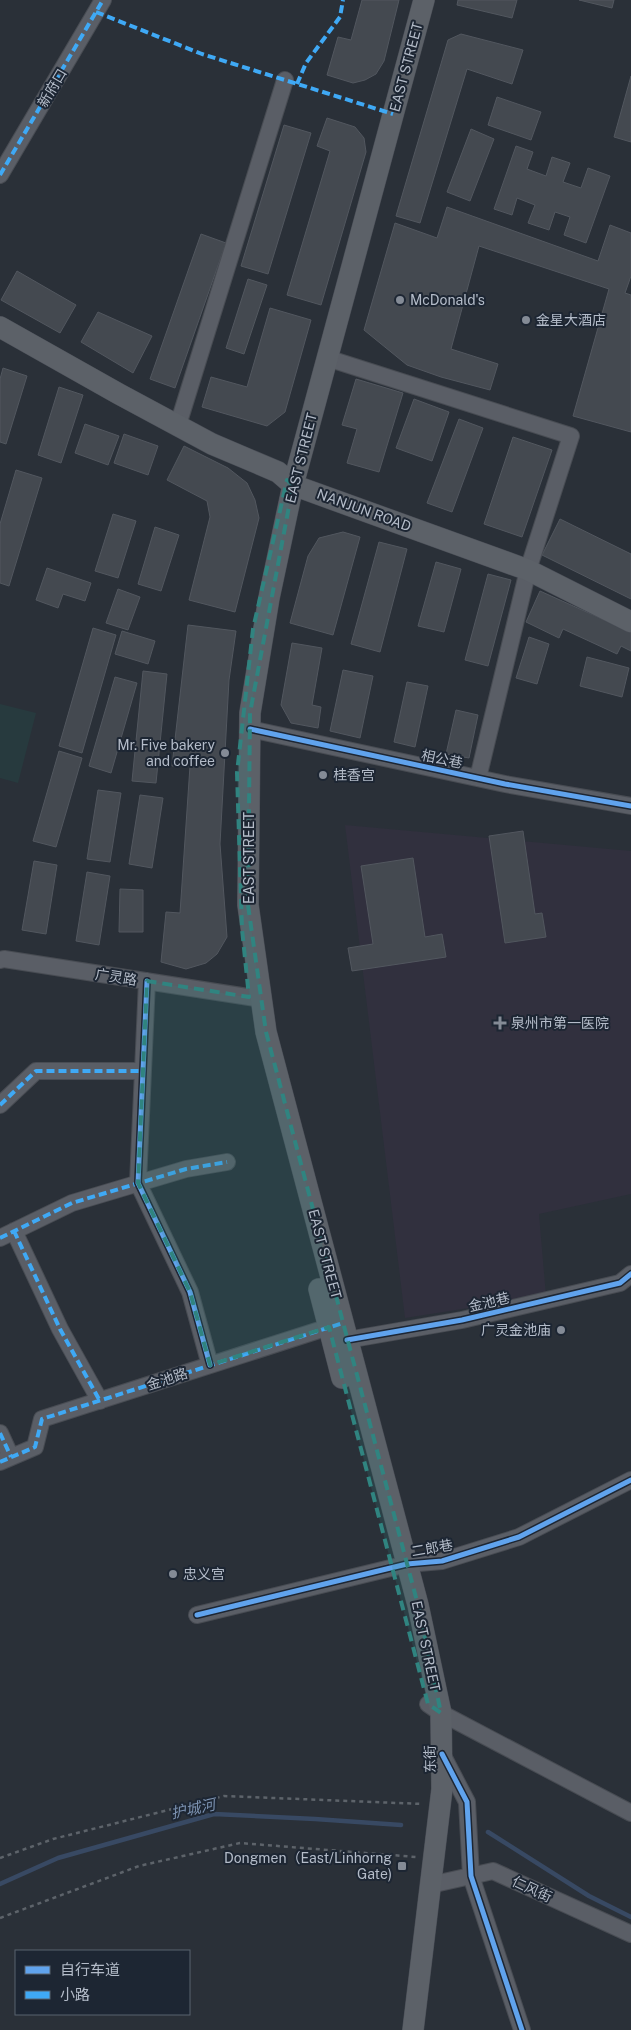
<svg xmlns="http://www.w3.org/2000/svg" width="631" height="2030" font-family="'Public Sans','Noto Sans SC',sans-serif">
<style>
.medical{fill:#31303e}
.green{fill:#273a3e}
.lines{fill:none;stroke-linecap:round;stroke-linejoin:round}
.stream{stroke:#384963;stroke-width:4.5}
.building{fill:#444950;stroke:#52575f}
.minor-casing{stroke:#484c53;stroke-width:18}
.major-casing{stroke:#484c55;stroke-width:22}
.path{stroke:#5d636a;stroke-width:2.5;stroke-dasharray:4 4;stroke-linecap:butt}
.minor{stroke:#5a5e66;stroke-width:16}
.major{stroke:#5c6168;stroke-width:21}
.quiet{stroke:#3fa9f5;stroke-width:4;stroke-dasharray:8 4;stroke-linecap:butt}
.cycleway-casing{stroke:#1d2633;stroke-width:8}
.cycleway{stroke:#60a3ed;stroke-width:5}
.marked{fill:#308480;fill-opacity:0.2;stroke:#308480;stroke-width:4;stroke-dasharray:10 6;stroke-linejoin:round}
.poi-dot{fill:#848b96;stroke:#1d2633;stroke-width:2}
.labels{text-anchor:middle;stroke-width:4;stroke-linejoin:round;paint-order:stroke}
.street-label{font-size:14px;fill:#b4bcc9;stroke:#1d2633}
.poi-label{font-size:14px;fill:#b4bcc9;stroke:#1d2633;text-anchor:start}
.water-label{font-size:15px;font-style:italic;fill:#7c92b1;stroke:#1d2633}
</style>
<rect width="100%" height="100%" fill="#2a3038"/>
<path class="medical" d="M345,825L631,851V1194L539,1214L546,1296L405,1318Z"/>
<path class="green" d="M0,704L36,713L18,783L0,778Z"/>
<g class="lines">
<path class="stream" d="M488,1832L589,1896L631,1917
M0,1884L58,1858L214,1814L315,1819L401,1825"/>
</g>
<path class="building" d="M362,0H399L384,61L376,74L365,80L353,83L327,75L338,37L351,40Z
M458,0H517L512,18L457,5Z
M579,0H614L612,8Z
M461,34L523,50L512,84L467,69L420,223L396,216L448,40Z
M631,76V142L614,137Z
M497,97L541,112L531,140L488,125Z
M327,118L355,127L364,138L366,152L321,305L287,295L330,151L317,146Z
M284,125L311,133L268,274L241,266Z
M471,129L494,139L470,201L447,192Z
M516,146L533,152L527,169L546,176L552,157L570,163L563,182L581,188L588,168L610,176L586,243L564,235L570,217L555,212L549,230L528,223L535,205L517,198L512,215L494,209Z
M447,207L598,261L610,225L631,233V276L625,293L631,295V432L573,416L609,289L479,246L451,349L498,364L490,390L441,377L407,365L364,330L395,223L437,238Z
M201,234L226,243L175,388L150,379Z
M17,271L76,305L60,333L1,300Z
M248,279L267,285L244,354L226,348Z
M270,308L311,320L285,412L267,426L202,407L211,377L247,387Z
M98,312L152,336L133,373L81,342Z
M3,368L27,376L6,444L0,442V379Z
M356,379L403,393L379,472L347,463L357,429L342,425Z
M59,387L83,395L61,463L38,455Z
M414,399L449,412L432,461L396,448Z
M459,419L483,428L452,512L427,503Z
M85,424L119,436L108,465L75,453Z
M124,434L158,446L148,475L114,463Z
M513,437L552,450L522,537L484,524Z
M184,446L228,468L247,483L255,500L259,518L235,612L189,600L210,517L207,501L167,480Z
M16,470L42,478L9,586L0,583V524Z
M113,514L136,521L118,578L95,571Z
M560,519L631,554V599L542,555Z
M155,527L179,535L161,591L138,584Z
M343,532L360,537L333,635L290,623L308,556L319,538Z
M379,542L407,549L380,652L351,644Z
M436,562L461,569L444,632L418,626Z
M47,568L91,583L85,601L63,594L58,608L36,600Z
M488,574L511,580L488,666L465,660Z
M118,589L140,597L128,630L106,623Z
M540,591L631,632V651L621,646L617,654L563,629L559,638L526,622Z
M188,625L236,631L229,680L220,844L227,937L217,954L206,963L186,969L161,962L166,912L180,913L190,766H172Z
M93,628L116,635L82,753L59,746Z
M122,631L155,641L148,664L115,654Z
M529,637L549,644L537,684L516,678Z
M292,643L322,648L312,705L321,707L318,728L291,723L281,705Z
M587,657L629,668L622,697L580,686Z
M343,670L373,676L360,738L330,731Z
M143,671L167,674L156,783L132,781Z
M115,677L137,683L111,773L89,766Z
M407,682L428,686L415,747L394,742Z
M456,710L478,715L469,758L446,754Z
M59,751L82,758L56,847L33,841Z
M98,790L121,793L110,862L87,859Z
M140,795L163,798L152,868L129,864Z
M523,831L535,914L542,913L546,937L505,943L489,836Z
M413,858L425,937L442,934L446,957L352,971L348,948L373,944L361,866Z
M34,861L57,865L46,934L22,930Z
M87,872L110,876L99,945L76,941Z
M120,889L143,890V932H119Z"/>
<g class="lines">
<defs>
<path id="minor" d="M0,175L103,0
M327,358L571,436L528,570L478,778
M178,425L285,80
M250,729L505,784L631,806
M0,960L4,959L261,999
M147,981L138,1183L190,1292L210,1365
M0,1105L36,1071H143
M14,1231L60,1329L100,1401
M0,1238L72,1203L186,1169L227,1162
M347,1340L462,1320L620,1283L631,1274
M0,1433L11,1457
M0,1462L35,1447L42,1419L338,1324
M197,1615L407,1564L442,1561L519,1537L631,1480
M428,1704L441,1713L631,1813
M443,1756L467,1802L471,1876L522,2030
M430,1885L493,1871L631,1934"/>
<path id="major" d="M0,327L119,394L212,444L278,472L293,485L528,570L631,622
M319,1289L342,1378
M413,2030L442,1789L441,1713L418,1605L266,1032L248,905L250,713L269,598L293,485L424,0"/>
</defs>
<use href="#minor" class="minor-casing"/>
<use href="#major" class="major-casing"/>
<path class="path" d="M0,1858L53,1839L224,1796L423,1804
M0,1918L139,1866L240,1843L416,1857"/>
<use href="#minor" class="minor"/>
<use href="#major" class="major"/>
<path class="quiet" d="M96,12L202,54L393,114
M297,84L306,63L340,17L343,0
M0,175L103,0
M0,1105L36,1071H143
M14,1231L60,1329L100,1401
M0,1238L72,1203L186,1169L227,1162
M0,1433L11,1457
M0,1462L35,1447L42,1419L343,1323"/>
<defs>
<path id="cycleway" d="M250,729L505,784L631,806
M147,981L138,1183L190,1292L210,1365
M347,1340L462,1320L620,1283L631,1274
M197,1615L407,1564L442,1561L519,1537L631,1480
M442,1754L467,1802L471,1876L522,2030"/>
</defs>
<use href="#cycleway" class="cycleway-casing"/>
<use href="#cycleway" class="cycleway"/>
</g>
<path class="marked" d="M287,480L293,485L250,713L248,905L266,1032L418,1605L441,1713L428,1704L329,1327L210,1365L190,1292L138,1183L147,981L249,997L242,929L237,773L253,629Z"/>
<g class="poi-dot">
<circle cx="400" cy="300" r="5"/>
<circle cx="526" cy="320" r="5"/>
<circle cx="225" cy="753" r="5"/>
<circle cx="323" cy="775" r="5"/>
<path d="M497.5 1015.5h5v5h5v5h-5v5h-5v-5h-5v-5h5z"/>
<circle cx="561" cy="1330" r="5"/>
<circle cx="173" cy="1574" r="5"/>
<rect x="397" y="1861" width="10" height="10" rx="2.5"/>
</g>
<g class="labels">
<g class="street-label">
<text transform="translate(406 67) rotate(-75)" y="5">EAST STREET</text>
<text transform="translate(52 88) rotate(-59)" y="5">新府口</text>
<text transform="translate(301 458) rotate(-76)" y="5">EAST STREET</text>
<text transform="translate(364 510) rotate(20)" y="5">NANJUN ROAD</text>
<text transform="translate(442 759) rotate(12)" y="5">相公巷</text>
<text transform="translate(249 858) rotate(-90)" y="5">EAST STREET</text>
<text transform="translate(116 977) rotate(9)" y="5">广灵路</text>
<text transform="translate(325 1254) rotate(75)" y="5">EAST STREET</text>
<text transform="translate(489 1302) rotate(-13)" y="5">金池巷</text>
<text transform="translate(167 1379) rotate(-18)" y="5">金池路</text>
<text transform="translate(432 1548) rotate(-10)" y="5">二郎巷</text>
<text transform="translate(426 1646) rotate(78)" y="5">EAST STREET</text>
<text transform="translate(430 1759) rotate(-91)" y="5">东街</text>
<text transform="translate(532 1889) rotate(25)" y="5">仁风街</text>
</g>
<g class="poi-label">
<text x="410" y="305">McDonald's</text>
<text x="536" y="325">金星大酒店</text>
<text x="215" y="750" text-anchor="end">Mr. Five bakery<tspan x="215" dy="16">and coffee</tspan></text>
<text x="333" y="780">桂香宫</text>
<text x="511" y="1028">泉州市第一医院</text>
<text x="551" y="1335" text-anchor="end">广灵金池庙</text>
<text x="183" y="1579">忠义宫</text>
<text x="392" y="1863" text-anchor="end">Dongmen（East/Linhorng<tspan x="392" dy="16">Gate)</tspan></text>
</g>
<g class="water-label">
<text transform="translate(193 1809) rotate(-12)" y="5">护城河</text>
</g>
</g>
<rect x="15" y="1950" width="175" height="65" fill="#1d2633" stroke="#59626f"/>
<rect x="25" y="1966" width="25" height="8" fill="#60a3ed" stroke="#59626f"/>
<text x="60" y="1975" font-size="15" fill="#b4bcc9">自行车道</text>
<rect x="25" y="1991" width="25" height="8" fill="#3fa9f5" stroke="#59626f"/>
<text x="60" y="2000" font-size="15" fill="#b4bcc9">小路</text>
</svg>
